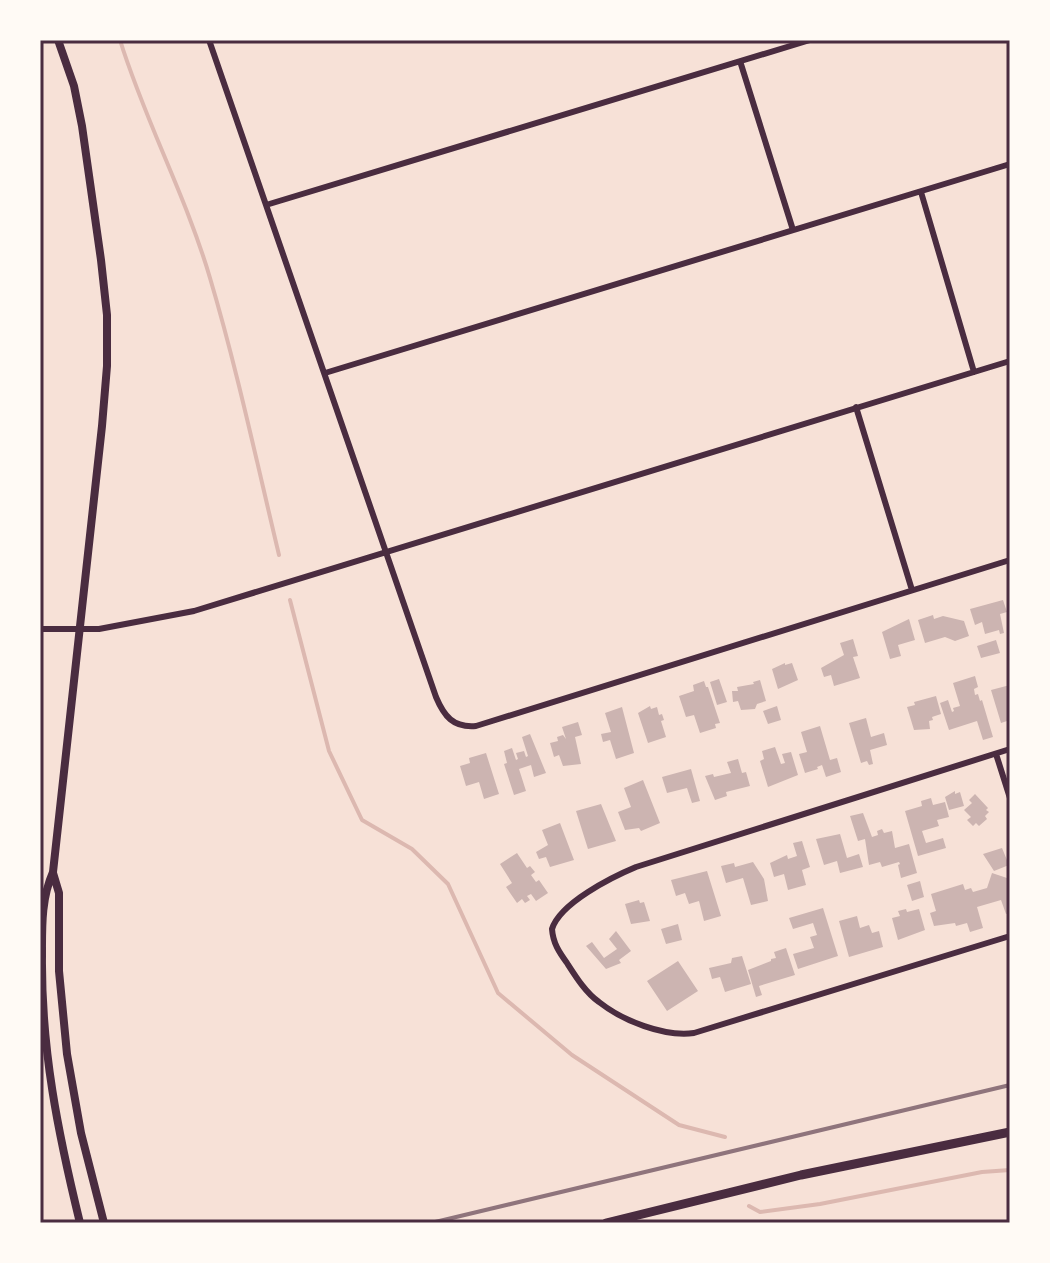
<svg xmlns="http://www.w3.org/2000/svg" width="1050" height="1263" font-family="'IBM Plex Serif',serif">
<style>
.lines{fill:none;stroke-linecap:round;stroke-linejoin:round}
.stream{stroke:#dcb8b0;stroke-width:4}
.building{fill:#ccb4b1}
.minor{stroke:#4a2c40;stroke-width:6}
.tertiary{stroke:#4a2c40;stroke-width:8}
.secondary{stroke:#4a2c40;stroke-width:9}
.rail{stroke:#8f747c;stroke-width:4}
.neatline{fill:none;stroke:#4a2c40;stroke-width:3}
</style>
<rect width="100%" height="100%" fill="#f7e1d7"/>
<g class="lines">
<path class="stream" d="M120,40C145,121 186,196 210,278C237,369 257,463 279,555
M290,600L329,751L362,820L412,849L448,884L498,993L572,1055L679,1125L725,1137
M749,1206L760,1212L820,1204L982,1172L1010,1170"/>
</g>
<path class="building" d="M1003,600L1007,612L1000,614L1004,633L1000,634L999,630L985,634L982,622L975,625L970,609Z
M933,615L934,619L943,616L964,621L969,636L955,641L945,637L925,643L918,620Z
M909,619L915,640L898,645L901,656L890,659L882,632Z
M853,639L858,656L853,657L860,678L834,686L831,675L824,677L821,668L844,655L840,643Z
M996,640L1000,653L981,658L977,646Z
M785,663V665L792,663L798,680L778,689L772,669Z
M975,676L978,687L974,689L975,695L978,694L980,701L982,700L993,737L983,740L977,721L949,730L940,703L948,700L952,712L954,711L953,708L960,706L953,683Z
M719,679L727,702L717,705L710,682Z
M760,680L766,701L757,704L755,709L741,710L738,701L733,702L732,691H738L737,687L754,684L753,682Z
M704,681L706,687H708L720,723L715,724L716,728L700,733L694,715L686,717L679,696L694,691L693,685Z
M1010,685V728H1009L1007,721L1001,723L991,690Z
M936,696L941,714L932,717L933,720L929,721L930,729L914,730L907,707L915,705L914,702Z
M650,706L651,709L657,707L659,715L662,714L664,720L661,721L666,737L648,743L638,713Z
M777,706L781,720L768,724L763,711Z
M622,707L634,753L616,759L610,740L603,742L601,734L611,732L605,713Z
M866,718L871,737L884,733L887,745L870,750L873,764L869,765L867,761L861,763L849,723Z
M578,722L582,735L575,737L581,764L563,766L559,755L554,757L550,743L558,741L557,737L563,735L566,739L562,727Z
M820,726L830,760L837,758L841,772L826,777L822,765L817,767L818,769L805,773L799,754L807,752L801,732Z
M530,734L546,773L534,777L531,765L519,769L526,791L514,795L504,764L507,763L504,751L512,748L516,760L518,759L516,753L524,751L526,757L528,756L522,737Z
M775,747L781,764L785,763L782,754L791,752L798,775L768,787L760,761L764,759L762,751Z
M486,753L499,794L484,799L479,782L466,786L460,766L470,763L469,758Z
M738,759L742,773L746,772L750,786L726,792L727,796L715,800L705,776L713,774L714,777L731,773L727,762Z
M691,769L700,801L692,803L687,788L667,793L662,777Z
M643,780L660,823L641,831L639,828L625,830L618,812L631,807L624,788Z
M955,791V794L960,792L964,806L949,810L945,797Z
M975,794L988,808L986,810L989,812L985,816L987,819L979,826L976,823L973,826L967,820L971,817L964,810L972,803L969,800Z
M931,798L933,805L945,802L949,817L937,820L939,826L922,831L926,843L943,838L946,848L918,856L905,811L922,806L921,801Z
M601,804L616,841L588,849L576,811Z
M863,813L872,837L878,835L877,831L882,829L884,833L892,831L895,848L909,844L917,873L901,878L898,865L900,864L899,862L882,867L880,862L869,865L865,839L858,841L850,816Z
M560,823L574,860L550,867L546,857L539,859L536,852L548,845L542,830Z
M840,834L847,858L859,854L863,867L840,873L837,861L824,865L816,839Z
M802,841L810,867L802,870L806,885L788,890L784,874L774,877L770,863L787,855L788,859L797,856L793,843Z
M1002,848L1009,865L994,871L983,854Z
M517,853L527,868L530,866L535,872L531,875L536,882L539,880L548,893L536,901L531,894L527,896L530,900L525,903L522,899L517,903L506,887L512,883L500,864Z
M753,862L764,879L768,901L751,905L743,878L726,883L721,866L734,863L735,867Z
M707,871L721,916L704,921L699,901L689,904L685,893L676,896L671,880Z
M992,873L1010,879V913L1006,914L1001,900L977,907L983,928L970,932L967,923L956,926L955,923L934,926L930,913L936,911L931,894L963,884L965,890L971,888L973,892L987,888Z
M920,881L924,897L912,901L907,885Z
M639,900L640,903L644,902L650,921L631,924L625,904Z
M823,908L838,956L798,969L793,954L814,948L810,937L817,935L813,923L793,929L789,918Z
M906,909L907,912L919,909L925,930L898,940L892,918L900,916L898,911Z
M857,916L860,928L869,925L872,933L879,931L883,947L849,957L839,921Z
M678,924L682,940L666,944L661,929Z
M616,931L631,951L619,960L621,963L606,969L586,946L592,942L604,958L617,949L609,939Z
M786,948L795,975L759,986L762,995L756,997L748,970L771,961V959L776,958L774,952Z
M742,956L751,984L725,992L720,977L712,979L709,968L731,963L732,958Z
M678,961L698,991L667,1011L647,981Z"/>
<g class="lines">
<path class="minor" d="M209,40L436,697C444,716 453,728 476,726L1010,560
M740,61L793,230
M921,192L974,372
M266,205L810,40
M325,373L1010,164
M856,407L912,590
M40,629H99L194,611L1010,361
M1010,749L636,867C612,877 560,903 552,929C553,943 559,952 567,963C576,977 586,993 599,1002C623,1021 664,1037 694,1033L1010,936
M996,754L1010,798"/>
<path class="tertiary" d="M58,40L74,86L82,126L101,260L107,315V366L102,426L53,872C41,899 42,927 42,956C41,1049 58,1133 80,1223
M53,873L59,893V971L67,1054L81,1133L104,1223"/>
<path class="secondary" d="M606,1223L801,1175L1010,1132"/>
<path class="rail" d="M431,1223L1010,1085"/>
</g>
<rect width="1050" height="1263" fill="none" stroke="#fffaf5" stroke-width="84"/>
<rect x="42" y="42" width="966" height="1179" class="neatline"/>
</svg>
